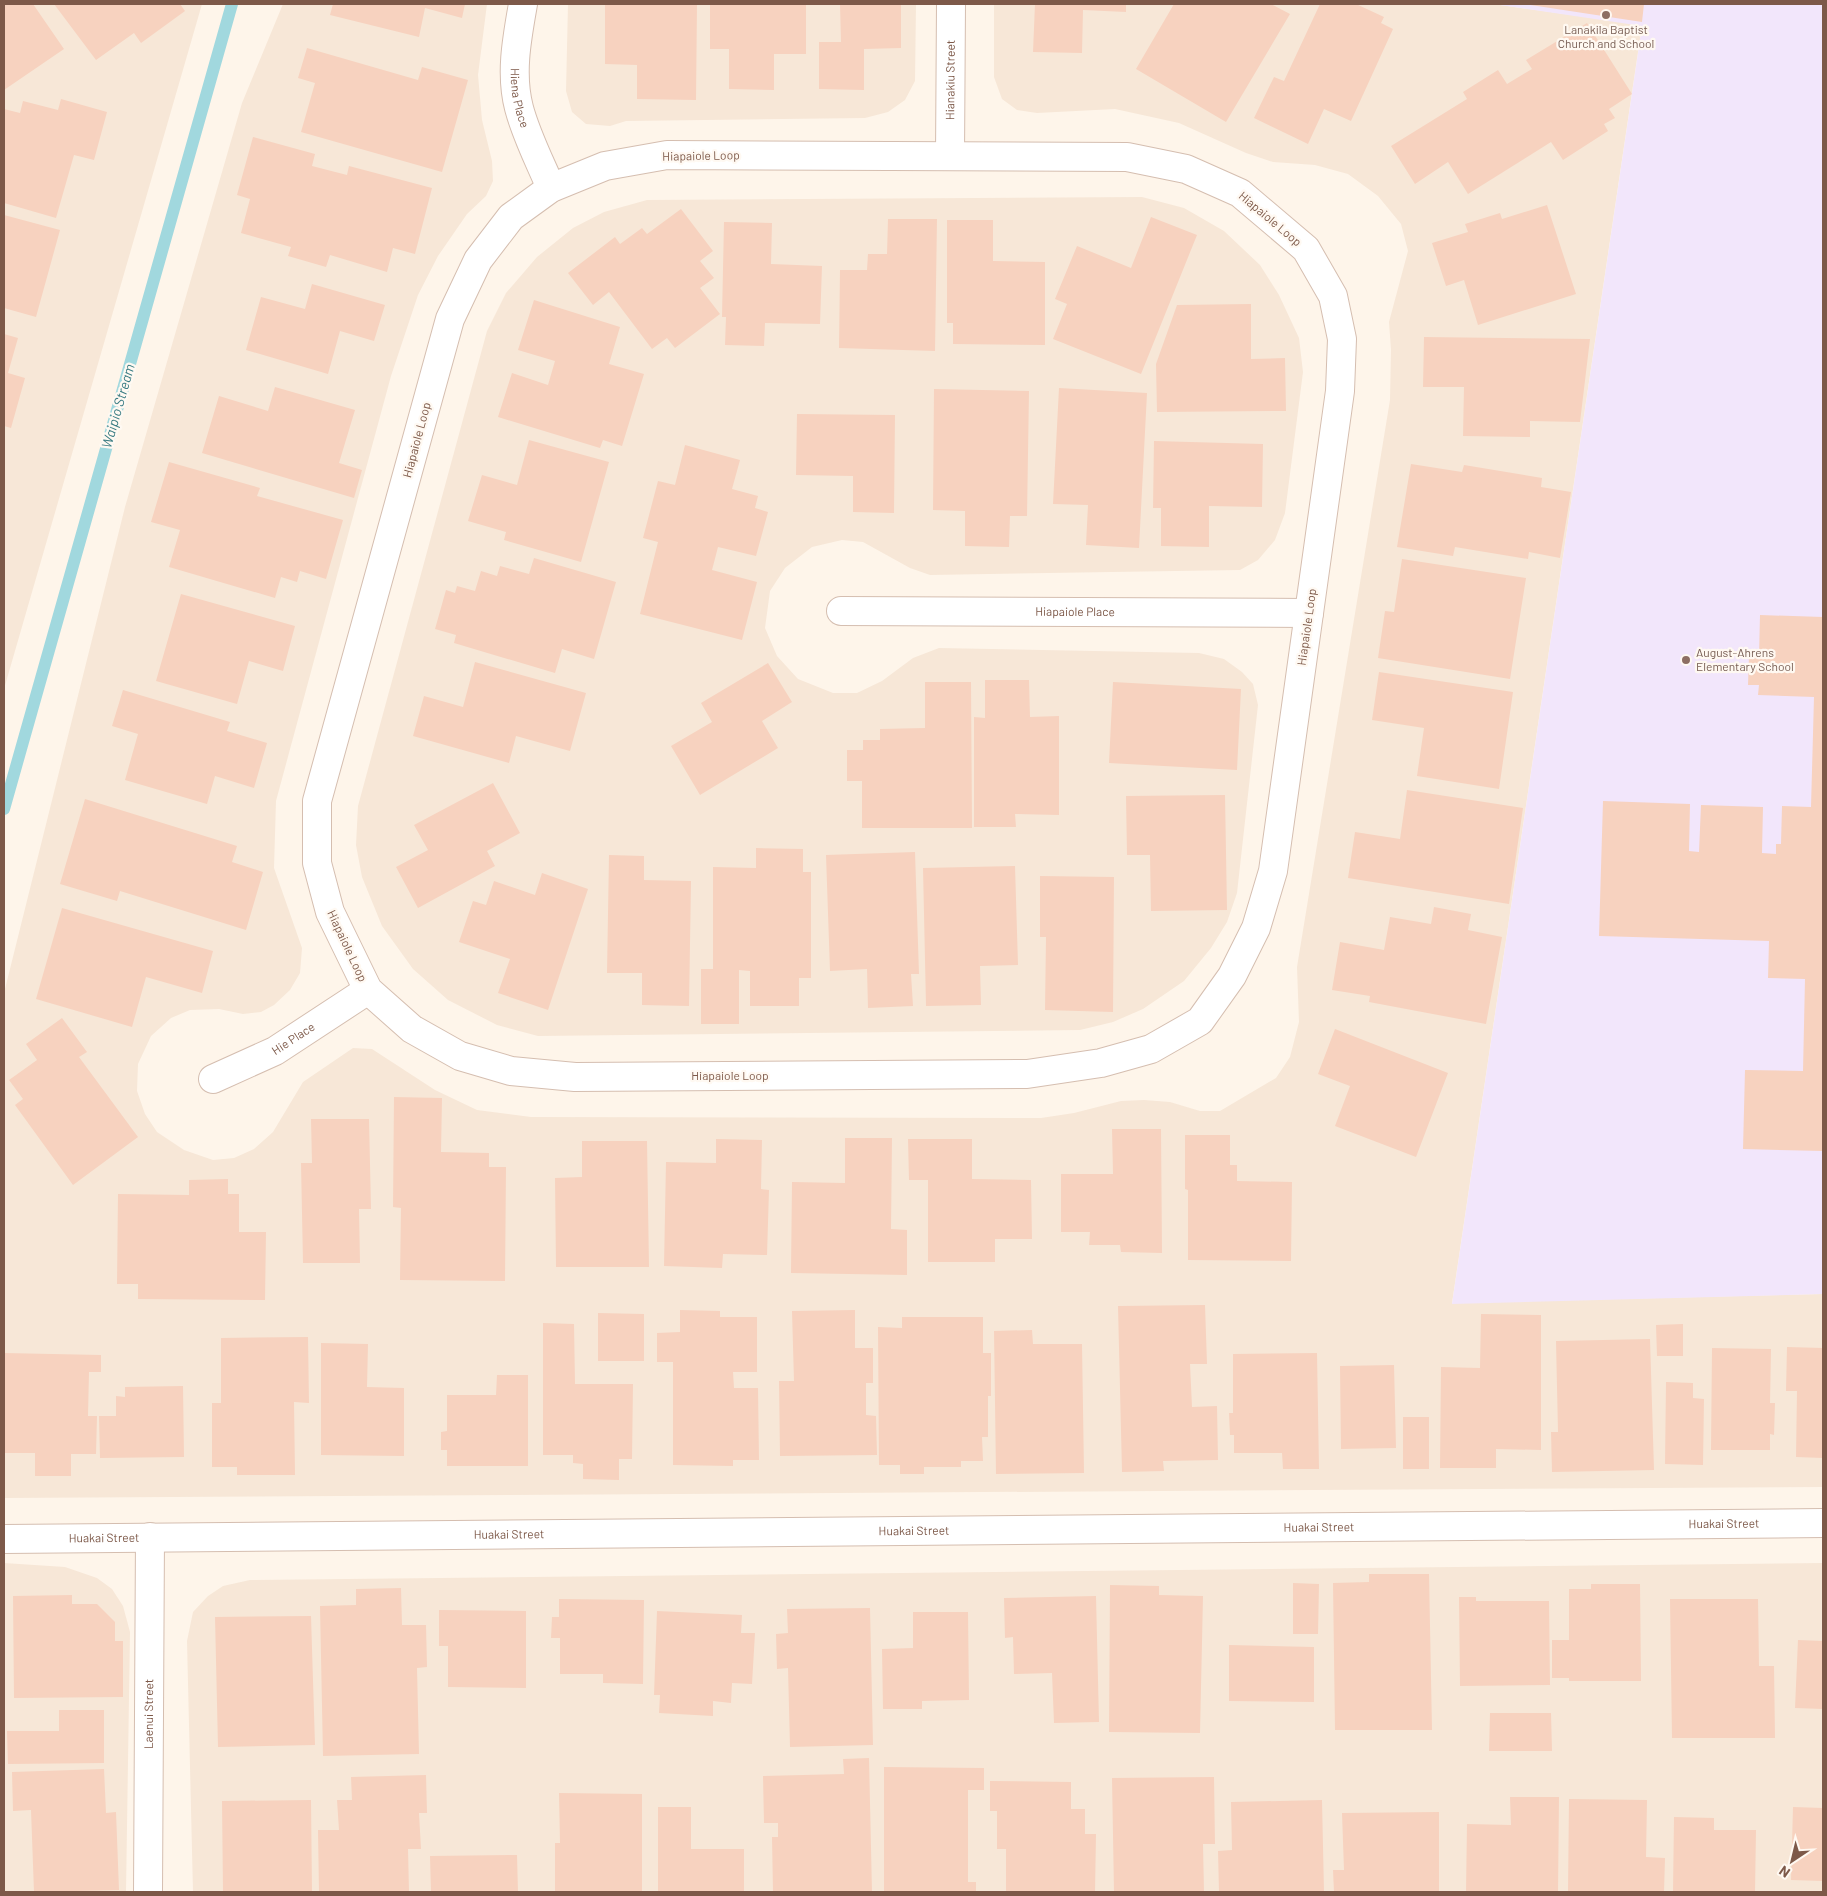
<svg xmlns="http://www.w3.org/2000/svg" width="1827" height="1896" font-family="Barlow,sans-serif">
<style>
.residential{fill:#f7e7d7}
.education{fill:#f2e6fb}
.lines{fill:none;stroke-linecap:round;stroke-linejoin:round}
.stream{stroke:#a1d8de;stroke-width:12}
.building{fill:#f7d2bf}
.street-casing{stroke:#d5beb0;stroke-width:30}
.street{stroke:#fff;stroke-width:28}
.education-dot{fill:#8d6e63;stroke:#fff9f2;stroke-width:2}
.labels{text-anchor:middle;stroke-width:4.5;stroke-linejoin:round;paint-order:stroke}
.education-label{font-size:12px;fill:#785e54;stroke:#fff9f2}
.street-label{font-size:12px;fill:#7d5949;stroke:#fff9f2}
.water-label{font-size:14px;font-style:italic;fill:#3a7c83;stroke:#fff9f2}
</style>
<rect width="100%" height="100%" fill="#fef5ea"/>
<path class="residential" d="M4,4H202L4,689Z
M283,4H487L478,75L482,120L492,161L493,181L486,196L467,214L438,256L418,295L391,376L276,801L274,868L302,948L300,973L290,990L274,1005L261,1012L243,1014L219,1009L190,1010L171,1018L151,1036L138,1064L137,1091L145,1114L157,1132L184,1150L213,1160L234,1158L254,1149L273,1132L303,1082L353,1048L372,1049L435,1090L477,1110L531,1117L1041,1118L1074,1113L1121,1101L1144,1100L1170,1102L1200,1111H1220L1276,1078L1290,1057L1299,1022L1297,967L1390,400L1391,350L1389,322L1408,251L1401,224L1378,196L1348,174L1315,165L1273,162L1246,153L1179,123L1115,109L1037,113L1017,110L1002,99L994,77V4H1493L1642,25L1452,1303L1823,1294V1487L4,1498V993L125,507L242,103Z
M568,4H916L915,81L905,100L888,112L865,118L626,121L610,126L586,124L572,112L566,91Z
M1142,197L1184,208L1224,231L1260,265L1279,295L1299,338L1303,372L1285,513L1275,540L1258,560L1240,570L930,575L910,568L863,542L842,540L812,547L785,568L770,591L765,628L777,656L798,679L833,693H857L882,681L913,658L939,648L1199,653L1224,659L1242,672L1253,684L1258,705L1237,893L1227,922L1211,948L1184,981L1143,1009L1113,1022L1080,1030L538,1036L497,1025L448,1000L413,969L382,926L362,877L356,845L358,806L487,331L506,293L537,257L573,228L604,212L647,200Z
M4,1563L65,1567L97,1578L112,1589L123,1606L130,1632L126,1892H4Z
M1823,1563V1892H193L187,1641L193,1612L208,1596L223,1586L250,1580Z"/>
<path class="education" d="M1493,4H1823V1294L1452,1304L1642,26Z"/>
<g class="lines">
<path class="stream" d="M4,809L232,4"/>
</g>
<path class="building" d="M4,4H33L64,49L4,90Z
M54,4H180L185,11L141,43L134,33L96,60Z
M333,4H465L462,18L425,8L419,37L330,15Z
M605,4H697L696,100L637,99V65L605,64Z
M710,4H806V54H774V90L729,89V49H710Z
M840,4H901V48L864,49V90L819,89V42H841Z
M1035,4H1126V12L1083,10L1082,53L1033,52Z
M1174,4H1271L1290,14L1226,122L1136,69Z
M1320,4H1356L1384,17L1381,23L1393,29L1351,121L1324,109L1308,144L1254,118L1274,77L1284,81Z
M1524,4H1644L1642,22Z
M1587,23L1632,94L1609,109L1615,118L1604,124L1608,131L1563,160L1551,142L1468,194L1448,162L1415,184L1391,146L1467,99L1463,92L1498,70L1507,84L1532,69L1526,60Z
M307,48L418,80L422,67L468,80L442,172L301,132L315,83L298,78Z
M61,99L107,112L94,160L74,155L56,218L4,203V109L20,113L23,101L58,110Z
M253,137L315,154L312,166L347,175L349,166L432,188L415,254L393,248L387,272L330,255L326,267L288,256L291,247L241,233L250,199L237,195Z
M1547,205L1576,294L1478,325L1464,280L1446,286L1432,243L1468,232L1465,224L1500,213L1502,219Z
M681,209L713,251L700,261L714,278L700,288L720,314L675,348L667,338L652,349L609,292L593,305L568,273L615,237L620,244L642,228L647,234Z
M4,215L60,230L36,317L4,308Z
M1151,217L1197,235L1141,374L1053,339L1067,304L1055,299L1077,246L1131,268Z
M888,219H937L935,351L839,348L840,270H867L868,254H887Z
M947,220H993V261L1045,262V345L953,344V323H947Z
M724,222L772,223L771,264L822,266L820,324L765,323L764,346L725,345L726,317H722Z
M312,284L385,305L374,341L340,331L328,374L246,350L261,297L305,309Z
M534,300L620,327L609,364L644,374L622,446L603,440L600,448L498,417L512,373L548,385L555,361L518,350Z
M1251,304V359L1285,358L1286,411L1157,412L1156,364L1177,305Z
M4,334L18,338L8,373L25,378L11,428L4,426Z
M1424,337L1590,339L1580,422L1530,421V437L1463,436L1464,387H1423Z
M275,387L355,410L339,463L362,470L354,498L202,453L219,396L268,411Z
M1059,388L1147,393L1139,548L1086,545L1088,505L1053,504Z
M934,389L1029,391L1027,516H1010L1009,547L965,546V511L933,510Z
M797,414L895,415L894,513L853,512V476L796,475Z
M529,440L609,462L581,562L504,540L506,532L468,521L482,475L517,485Z
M1154,441L1263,444L1262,507L1209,506V547L1161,546V508H1153Z
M685,445L740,460L732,489L758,496L755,508L768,512L756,556L718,547L712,570L757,582L742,640L640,614L658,542L643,538L658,481L675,485Z
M169,462L260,488L257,496L343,520L326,579L300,571L297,582L281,577L275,598L169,567L180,530L151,522Z
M1411,464L1462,472L1464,465L1542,478L1541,487L1571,492L1560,558L1529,552L1528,559L1455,547L1453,556L1397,547Z
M534,558L616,582L594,659L562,649L555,673L454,643L456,635L435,629L446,590L455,593L457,586L475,591L481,571L497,576L500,566L529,574Z
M1402,559L1526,578L1510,679L1378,658L1385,611L1394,612Z
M181,594L295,626L283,671L249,661L237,704L156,681Z
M1760,615L1823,617V1151L1743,1149L1745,1070L1803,1071L1805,979L1768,978L1769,941L1599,936L1603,801L1690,804L1689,851L1699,852L1701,805L1763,807L1762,853L1776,854V844H1781L1782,806L1811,807L1814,697L1758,695L1759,685H1748L1749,656H1759Z
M475,662L586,693L570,751L516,736L509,763L413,736L424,696L463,707Z
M768,663L792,702L762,721L778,748L700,795L671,746L712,722L701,703Z
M1379,672L1513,692L1499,789L1417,776L1424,728L1372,720Z
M985,680H1029L1030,717L1059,716V815L1015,814L1016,827H974V717L985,718Z
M925,682H971L972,828H862V781H847V750H863V740H880V729L925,728Z
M1113,682L1241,689L1237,770L1109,763Z
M123,690L230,722L227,731L267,743L254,788L215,776L207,804L125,780L138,734L112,726Z
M493,783L520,833L487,851L495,866L418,908L396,867L428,850L414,825Z
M1407,790L1523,808L1509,904L1348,878L1355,832L1400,839Z
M1225,795L1227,910L1151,911L1150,855H1127L1126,796Z
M85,799L237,846L232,862L263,872L246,930L120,891L117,901L60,884Z
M756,848L803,849V872H811V978H799V1006H750V971L739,970V1024H701V969H713V867L756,868Z
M915,852L919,974H911L913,1006L868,1008L867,969L830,971L826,855Z
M609,855L644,856V880L691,881L689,1006L642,1005V973H607Z
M1015,866L1018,965L980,966L981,1005L926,1006L923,868Z
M542,873L588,889L548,1010L498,993L510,959L459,942L473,901L486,905L494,881L535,895Z
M1040,876L1114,877L1113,1012L1045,1010L1046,937H1040Z
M1434,907L1471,914L1468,930L1502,937L1486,1024L1369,1002L1370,996L1332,990L1340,942L1384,950L1390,917L1431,924Z
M62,908L213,951L202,993L146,977L132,1027L36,999Z
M62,1018L87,1052L79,1057L138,1137L73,1185L15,1105L23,1099L9,1080L37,1060L26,1044Z
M1335,1029L1448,1073L1416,1157L1335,1126L1350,1086L1318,1074Z
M394,1097L442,1098L441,1152L489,1153V1167H506L505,1281L400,1280L401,1208L393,1207Z
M311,1119H369L371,1209H359L360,1263H303L301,1163H312Z
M1112,1129H1161L1162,1253L1121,1252L1120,1245H1089L1090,1232H1061V1174H1113Z
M1185,1135H1230V1165H1237V1181L1292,1182L1291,1261L1188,1260V1190L1185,1189Z
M845,1138H892L891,1229L907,1230V1275L791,1273L792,1182L845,1183Z
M716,1139L762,1140L761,1189L769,1190L767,1255L723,1254L722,1268L664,1266L666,1162L716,1163Z
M908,1139H972V1179L1031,1180L1032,1239H995V1262H928V1180H909Z
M582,1141H647L649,1267H556L555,1178L582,1177Z
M228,1179V1194H239V1232H266L265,1300L138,1299V1284H117L118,1194L189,1195V1180Z
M1205,1305L1207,1364H1190L1192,1407L1217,1406L1218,1460L1163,1461L1164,1471L1122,1472L1118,1306Z
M680,1310L720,1311V1317H757V1372H733L734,1388H758L759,1460H733V1466L673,1465V1362H657V1333L680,1332Z
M855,1310V1348H873V1383H866V1415L876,1416L877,1455L780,1456L779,1381H794L792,1311Z
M598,1313L644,1314V1361H598Z
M1481,1314L1541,1315V1450L1496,1449V1468H1440L1441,1367L1480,1368Z
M902,1317H983V1353H991V1396H988V1437H982L983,1461H961V1467H924V1474H900V1465H879L878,1327L902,1328Z
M543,1323L574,1324L575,1384H633L632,1459H619V1480L583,1479V1464L573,1463V1455H543Z
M1683,1324V1356H1657L1656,1325Z
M1032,1330L1033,1344H1082L1084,1473L996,1474L994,1331Z
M308,1337L309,1403L294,1402L295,1475H237V1467H212V1403H221V1338Z
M1650,1339L1654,1470L1552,1472L1551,1432H1558L1556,1341Z
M321,1343L368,1344L367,1387L404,1388V1456L321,1455Z
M1787,1347L1823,1348V1458L1796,1457L1797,1391H1786Z
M1712,1348L1771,1349L1770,1403H1775L1774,1435L1770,1434V1450H1711Z
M4,1353L101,1355V1372H89L88,1416H97L96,1454H71V1476H35V1453H4Z
M1317,1353L1319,1469H1283L1282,1453H1234V1435H1230L1229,1413H1233V1354Z
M1394,1365L1396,1448L1341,1449L1340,1366Z
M497,1375H528V1466H447V1450H441V1432L447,1431V1395H496Z
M1666,1382L1693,1383V1398L1704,1399L1703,1465L1665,1464Z
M183,1386L184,1457L100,1458L99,1416H116V1396L125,1397V1387Z
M1403,1417H1429V1469H1403Z
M1369,1574H1429L1432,1730H1335L1333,1583L1369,1582Z
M1293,1583L1319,1584L1318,1634H1293Z
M1591,1584H1640L1641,1681H1569V1678H1552V1640H1569V1589H1591Z
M1110,1585L1159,1586V1595L1203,1596L1200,1733L1109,1732Z
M401,1588L402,1625H426L427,1667L417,1668L419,1754L323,1756L320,1606L356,1605V1589Z
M72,1595V1604H97L115,1622V1641H123V1697L14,1698L13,1596Z
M1096,1596L1099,1722L1054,1723L1052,1673L1014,1674L1013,1637L1005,1638L1004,1598Z
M1459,1597H1476V1601H1549L1550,1685L1460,1686Z
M559,1599L644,1600L643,1684L603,1683V1674H560V1638H551L552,1617H559Z
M1670,1599H1758L1759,1666H1774L1775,1738H1672Z
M870,1608L873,1745L790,1747L788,1668L777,1669L776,1634L788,1633L787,1609Z
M439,1610L526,1611V1688L448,1687V1646H439Z
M657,1611L742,1615L741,1633H755L752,1684L732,1683L731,1703L713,1701V1716L659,1713L660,1695H654Z
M913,1612H968L969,1700L922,1701V1709H883L882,1649L913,1648Z
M311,1616L315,1745L218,1747L215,1617Z
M1798,1640L1823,1641V1709L1795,1708Z
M1229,1645L1314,1647V1702L1229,1701Z
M59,1710H104V1763L8,1764L7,1731H59Z
M1490,1713H1551L1552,1751H1489Z
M869,1758L872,1892H773L772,1837H778V1823H764L763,1776L844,1774L843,1759Z
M884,1767L984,1768V1790H968V1882H976V1892H884Z
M104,1769L106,1813L116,1812L119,1890L34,1892L31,1810L13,1811L12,1772Z
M426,1775L427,1813H419L421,1849H408L409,1892H319L318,1830H339L337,1800H352L351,1777Z
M1214,1777L1215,1844H1203L1204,1892H1114L1112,1778Z
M990,1781L1071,1782V1809H1085V1834H1096L1095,1892H1006V1849H997V1811H990Z
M559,1793L642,1794V1892H555V1843H560Z
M1510,1797H1559L1558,1892H1466L1467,1824L1511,1825Z
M1569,1799L1647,1800L1646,1857L1665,1858L1664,1892H1568Z
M311,1800L312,1892H223L222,1801Z
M1322,1800L1324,1892H1219L1218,1851L1232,1850L1231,1802Z
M658,1807H691V1849H744V1892H658Z
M1793,1807L1823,1808V1881L1791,1880Z
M1439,1812V1892H1334L1333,1870H1344L1342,1813Z
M1674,1817L1714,1818V1830H1756L1755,1892H1673Z
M517,1855L518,1892H431L430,1856Z"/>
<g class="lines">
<defs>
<g id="street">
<path id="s1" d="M523,4C517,38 510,74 519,108C526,135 540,162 551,188"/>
<path d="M667,155L1127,157L1186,169L1240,193L1306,249L1333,296L1342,339L1340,391L1273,871L1256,928L1232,976L1200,1021L1151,1049L1101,1063L1027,1074L575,1077L511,1071L460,1056L412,1029L368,990L330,912L317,863V801L450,319L478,260L511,217L551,188L605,166Z"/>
<path id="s2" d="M950,156L951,4"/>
<path id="s3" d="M841,611L1309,613"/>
<path id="s4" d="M213,1079L275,1051L368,990"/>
<path id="s5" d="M4,1539L1823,1523"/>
<path id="s6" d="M148,1892L150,1537"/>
</g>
</defs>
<use href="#street" class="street-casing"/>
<use href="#street" class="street"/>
</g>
<g class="education-dot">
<circle cx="1606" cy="15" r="5"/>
<circle cx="1686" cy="660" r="5"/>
</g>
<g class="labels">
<g class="education-label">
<text x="1606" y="34">Lanakila Baptist<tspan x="1606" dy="14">Church and School</tspan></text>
<text x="1696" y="657" text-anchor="start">August-Ahrens<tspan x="1696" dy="14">Elementary School</tspan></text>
</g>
<g class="street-label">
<text dy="4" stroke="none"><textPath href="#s2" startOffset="76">Hianakiu Street</textPath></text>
<text dy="4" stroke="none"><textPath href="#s1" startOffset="95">Hiena Place</textPath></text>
<text transform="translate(701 156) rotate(-1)" y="4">Hiapaiole Loop</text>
<text transform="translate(1270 219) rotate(40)" y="4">Hiapaiole Loop</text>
<text transform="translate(417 440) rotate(-75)" y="4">Hiapaiole Loop</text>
<text dy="4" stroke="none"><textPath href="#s3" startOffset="234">Hiapaiole Place</textPath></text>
<text transform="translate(1307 627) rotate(-82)" y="4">Hiapaiole Loop</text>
<text transform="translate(347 946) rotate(65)" y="4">Hiapaiole Loop</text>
<text dy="4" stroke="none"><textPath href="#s4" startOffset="90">Hie Place</textPath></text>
<text x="730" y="1080">Hiapaiole Loop</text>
<text dy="4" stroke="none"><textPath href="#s5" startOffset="1720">Huakai Street</textPath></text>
<text dy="4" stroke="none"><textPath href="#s5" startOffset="1315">Huakai Street</textPath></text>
<text dy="4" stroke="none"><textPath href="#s5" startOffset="910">Huakai Street</textPath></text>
<text dy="4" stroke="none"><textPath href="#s5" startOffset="505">Huakai Street</textPath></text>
<text dy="4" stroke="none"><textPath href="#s5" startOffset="100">Huakai Street</textPath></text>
<text dy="4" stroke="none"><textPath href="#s6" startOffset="178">Laenui Street</textPath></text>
</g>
<g class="water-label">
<text transform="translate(118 406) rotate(-74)" y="5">Waipio Stream</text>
</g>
</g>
<rect width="1827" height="1896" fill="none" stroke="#7d5949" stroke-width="10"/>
<g transform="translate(1792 1861) rotate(215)" stroke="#fff9f2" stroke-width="4" paint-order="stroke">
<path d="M0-4L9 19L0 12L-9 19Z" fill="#7d5949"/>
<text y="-8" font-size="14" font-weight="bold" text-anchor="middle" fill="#7d5949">N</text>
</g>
</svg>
